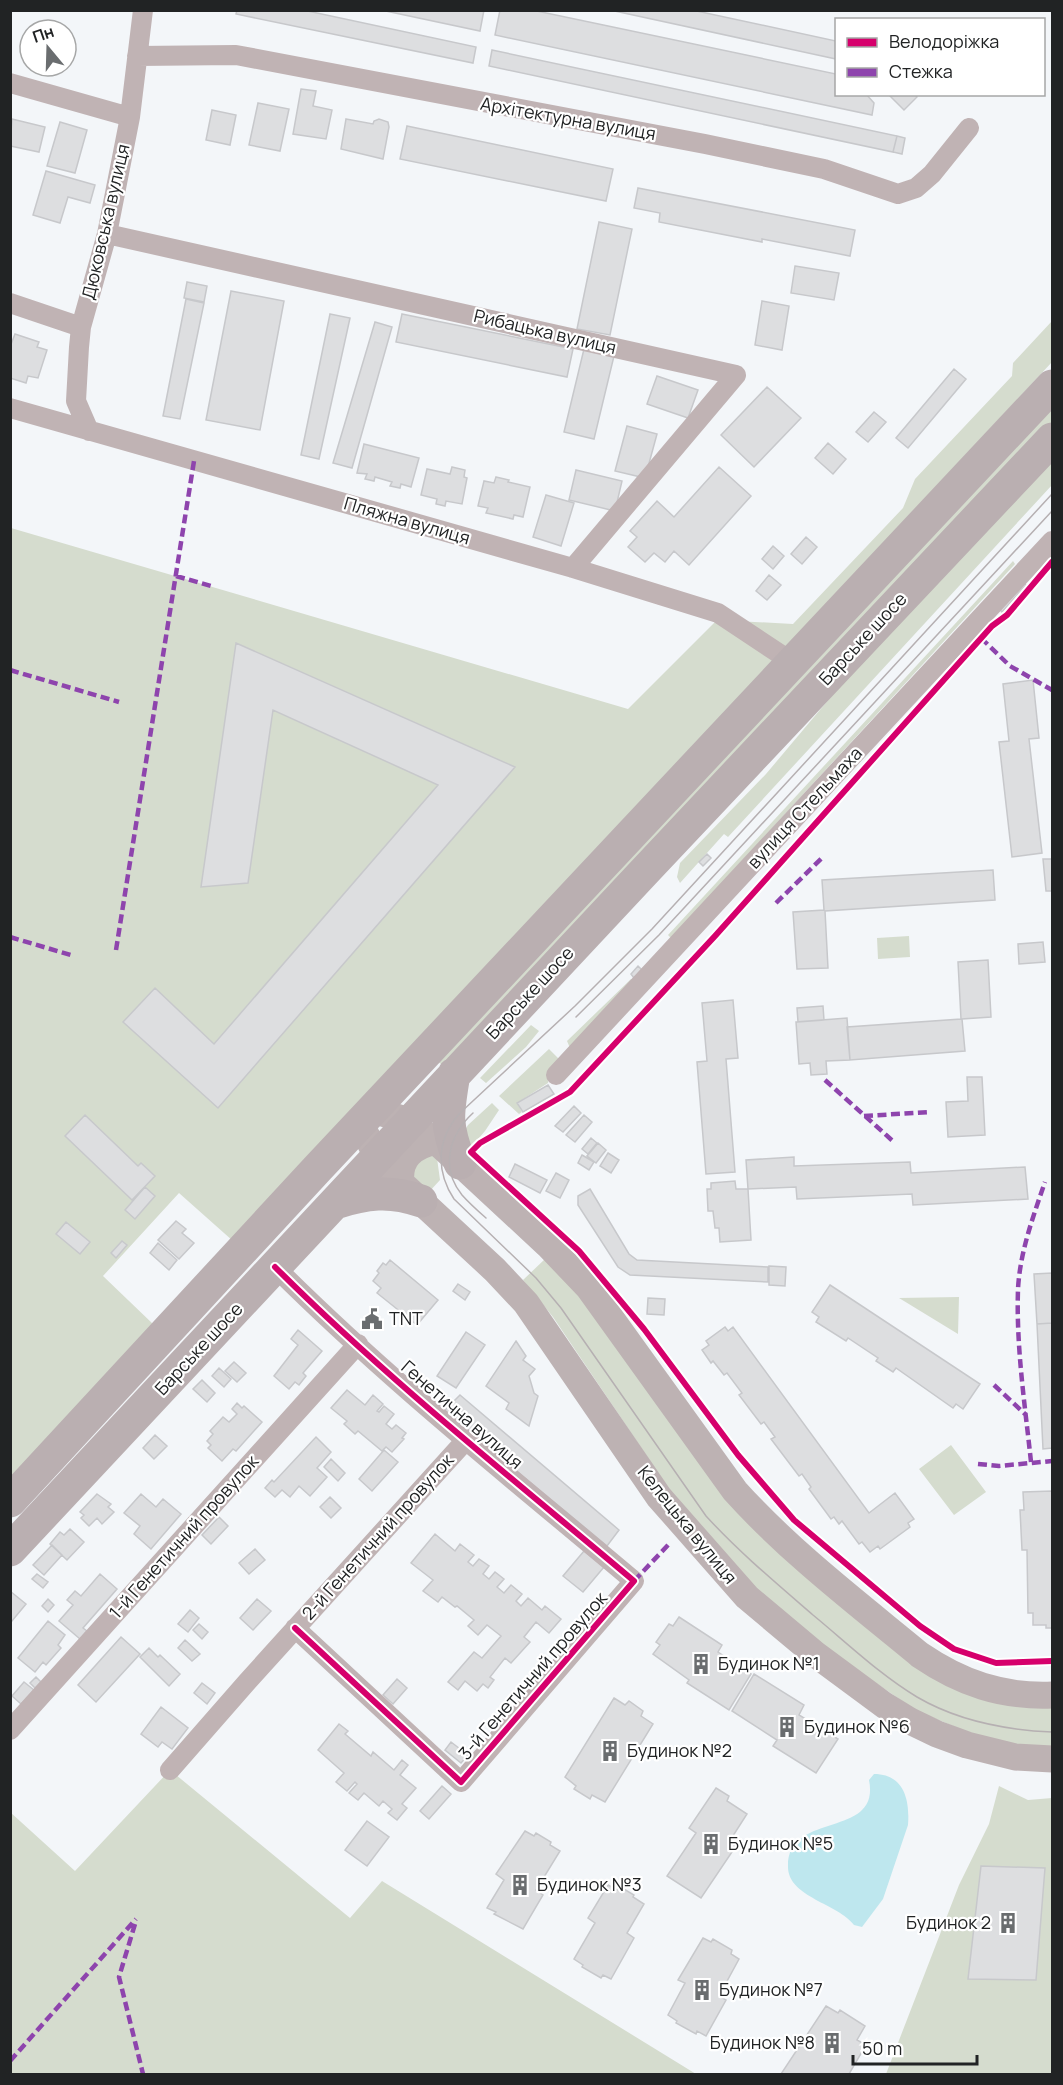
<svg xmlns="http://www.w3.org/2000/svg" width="1063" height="2085" font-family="Manrope,sans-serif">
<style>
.green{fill:#d5dcce}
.water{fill:#bee7ee}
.building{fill:#dddee0;stroke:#c7c8cb;stroke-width:1.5}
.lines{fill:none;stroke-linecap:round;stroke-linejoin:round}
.street{stroke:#c0b3b4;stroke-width:20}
.secondary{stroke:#bdb2b3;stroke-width:27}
.highway{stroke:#baafb1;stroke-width:33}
.tram{stroke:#b6b0b2;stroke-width:1.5}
.quiet{stroke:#8e44ad;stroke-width:4.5;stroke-dasharray:9 4.5;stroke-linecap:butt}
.cycleway-casing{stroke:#fff;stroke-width:10}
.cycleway{stroke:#d6006c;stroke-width:6}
.labels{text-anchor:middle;stroke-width:4.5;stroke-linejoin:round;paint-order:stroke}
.street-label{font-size:18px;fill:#212324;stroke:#fff}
.poi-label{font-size:18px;fill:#212324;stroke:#fff;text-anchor:start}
</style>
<rect width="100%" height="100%" fill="#f3f6f9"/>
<path class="green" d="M1052,321V362L233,1241L179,1193L103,1276L153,1324L11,1478V528L628,709L717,620L793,624L903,508L915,479L1012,376L1013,363Z
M1052,404V423L449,1064L444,1066L438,1062Z
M1052,453V485L728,837L724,834L680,883L677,877L680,863L766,774L883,635Z
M1013,561L1015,564L671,938L668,935Z
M909,936L910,957L878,959L877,938Z
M631,979L633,980L570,1048L567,1041Z
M531,1025L539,1031L526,1047L486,1083L480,1078Z
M549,1049L560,1060L550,1070L548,1083L517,1103L522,1112L519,1114L499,1096Z
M492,1103L499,1110L485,1131L466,1153L460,1138L468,1125Z
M425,1151L437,1158L440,1180L429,1192L411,1174Z
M545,1259L579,1294L854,1614L1052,1706V1748L1016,1746L970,1733L917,1711L823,1647L756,1589L669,1489L553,1317L523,1280Z
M959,1297L958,1334L899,1298Z
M951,1445L986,1492L954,1515L919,1469Z
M170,1770L350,1918L382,1881L696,2074H11L10,1812L75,1871Z
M999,1786L1028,1800L1052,1798V2074H886L959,1885L989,1824Z"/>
<path class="water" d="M874,1774C904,1774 910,1800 908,1825L883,1899L862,1927L854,1925C839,1904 788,1897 788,1867C787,1810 881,1840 869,1780Z"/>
<path class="building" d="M237,10H303L476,47L473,63L236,14Z
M381,10H484L480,31Z
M500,10H532L836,74V94H866L874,103L872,115L495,35Z
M610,10H692L836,41V59Z
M492,50L897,136L893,152L489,66Z
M301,89L316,91L313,106L332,110L326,139L293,134Z
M888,94H915L917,97L904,110Z
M258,103L289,109L280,151L249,145Z
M212,110L236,115L230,145L206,140Z
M12,119L45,127L39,152L10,146Z
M346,119L373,124L374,121L379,119L388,122L389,127L383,159L341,149Z
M60,122L87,130L75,173L47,166Z
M407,126L613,169L606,201L400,159Z
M897,136L905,138L902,154L893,152Z
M46,171L95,185L90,203L68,197L60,223L33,215Z
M638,188L855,230L850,256L762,239V242L659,222L660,213L634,208Z
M599,222L632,229L610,335L577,329Z
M795,266L839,273L834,300L791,293Z
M187,282L207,286L204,302L184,298Z
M231,291L284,301L260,430L206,420Z
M186,299L204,303L180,419L163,416Z
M762,301L789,306L782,350L755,345Z
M330,314L350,318L319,459L301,455Z
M402,314L573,349L567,377L396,342Z
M375,322L392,327L352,468L333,463Z
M15,334L39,342L37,347L47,350L38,378L28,376L26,383L10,378V347Z
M584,349L614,356L594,439L564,432Z
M954,369L966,379L908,448L896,438Z
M657,376L698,390L688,418L647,404Z
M767,387L801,418L754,467L721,435Z
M874,412L886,422L868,442L856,432Z
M627,426L657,434L645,478L615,471Z
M828,443L846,459L833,474L815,458Z
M364,444L419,458L411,487L401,484L400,488L390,486L392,482L375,477L374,481L365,479L367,474L357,473Z
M452,467L465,470L464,477L467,478L462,504L446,501L445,506L436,504L437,499L421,495L427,469L450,474Z
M719,467L751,496L689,565L674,551L665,562L654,553L645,562L628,547L637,537L630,531L657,501L674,517Z
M576,470L622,481L615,511L569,500Z
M496,477L509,480L508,482L530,487L523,517L514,515L513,519L486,513L488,508L478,506L484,481L494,483Z
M546,495L574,503L561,546L533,537Z
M806,537L817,547L802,564L791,554Z
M773,546L784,556L773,569L762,559Z
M769,575L781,585L767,600L756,591Z
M1022,581L1026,585L1002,612L998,607Z
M236,643L515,767L218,1108L123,1022L155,988L214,1044L438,785L273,710L248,883L201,887Z
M1033,680L1039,738L1029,739L1042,853L1012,857L999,742L1009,741L1003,684Z
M707,854L711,858L703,866L699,862Z
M1043,859H1052V891H1046Z
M993,870L995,900L825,911L828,968L797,969L793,912L824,910L822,880Z
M1043,942L1045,962L1019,964L1018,944Z
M988,960L991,1017L962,1019L965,1051L850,1060L847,1027L961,1019L958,962Z
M638,966L642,970L634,978L631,974Z
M733,1000L738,1058L726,1059L735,1172L706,1174L697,1062L707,1061L702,1003Z
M823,1006L824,1020L798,1022L797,1008Z
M847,1018L850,1060L826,1061L827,1074L811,1075L810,1063L799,1064L796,1022Z
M967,1077H982L985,1135L948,1137L946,1102L968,1101Z
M548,1085L554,1094L523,1112L517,1103Z
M574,1106L581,1113L563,1132L555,1126Z
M85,1115L138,1166L141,1163L155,1176L132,1200L65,1136Z
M584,1115L592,1122L575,1142L566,1135Z
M591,1138L597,1143L588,1154L582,1149Z
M598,1143L606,1150L596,1163L587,1156Z
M608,1153L619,1160L611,1173L600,1166Z
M582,1155L594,1162L589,1170L578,1163Z
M794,1157V1166L910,1162L911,1173L1025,1167L1028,1199L913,1205L912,1194L797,1199L796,1187L748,1189L746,1160Z
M515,1164L547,1180L540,1193L509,1177Z
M556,1173L569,1180L560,1198L546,1191Z
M735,1181L736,1189H748L751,1240L720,1242L719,1228H715L713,1211H708L707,1189H711V1183Z
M145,1187L155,1196L135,1219L125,1210Z
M590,1189L629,1254L637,1260L768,1267V1282L630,1275L618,1267L578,1205V1196Z
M176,1221L186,1229L182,1233L194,1243L179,1259L158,1240Z
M66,1222L90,1242L80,1254L56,1234Z
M122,1241L127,1245L116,1258L111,1253Z
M158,1243L177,1260L169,1270L150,1253Z
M390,1260L438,1300L417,1325L377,1293L381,1288L373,1281L379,1273L377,1271L383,1263L386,1265Z
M769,1266L786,1267L785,1286L769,1285Z
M1052,1273V1323L1037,1324L1034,1274Z
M458,1284L470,1292L465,1300L453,1291Z
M830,1285L980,1384L963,1409L956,1404L953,1408L896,1368L893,1372L876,1361L878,1358L848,1338L846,1341L816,1322L819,1317L812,1312Z
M648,1298L665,1299L664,1315L647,1314Z
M1052,1323V1448L1043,1449L1037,1324Z
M725,1327L728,1331L733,1327L869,1513L895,1493L914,1519L908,1523L910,1527L880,1549L878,1546L870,1552L862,1542L859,1544L842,1521L839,1524L834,1517L831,1519L809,1489L811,1487L802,1474L799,1476L771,1439L775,1437L764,1422L761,1424L739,1395L742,1393L727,1373L724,1375L713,1361L711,1363L702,1350L709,1345L706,1341Z
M298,1330L322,1351L303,1373L306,1376L299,1385L295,1382L289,1389L274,1376L298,1345L291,1339Z
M466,1332L485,1345L456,1388L437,1376Z
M516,1341L526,1356L523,1360L535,1369L529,1376L534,1393L538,1396L529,1426L506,1409L509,1403L486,1386Z
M234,1362L246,1373L237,1382L225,1371Z
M219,1368L231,1379L224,1387L212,1376Z
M202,1380L215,1393L207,1402L193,1389Z
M347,1390L365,1405L373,1395L383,1404L377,1411L379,1412L384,1406L394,1414L386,1424L392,1429L396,1425L406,1433L402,1438L404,1439L392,1452L386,1447L382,1451L358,1431L355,1434L344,1424L347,1421L331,1408Z
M460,1395L619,1530L607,1546L444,1411Z
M237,1403L242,1408L244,1406L262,1422L236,1451L233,1449L222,1461L208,1448L211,1445L207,1441L213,1434L210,1431L223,1417L229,1422L237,1414L232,1409Z
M155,1435L167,1446L154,1459L143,1448Z
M316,1437L331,1452L317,1468L327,1477L310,1496L299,1486L290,1497L282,1490L275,1497L265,1488L272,1480L274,1482Z
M384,1450L398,1462L372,1491L359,1479Z
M331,1459L345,1473L338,1481L324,1467Z
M1052,1491V1628H1046V1625H1033V1613H1028L1027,1550H1022L1020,1510H1024L1023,1492Z
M97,1494L111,1504L108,1507L114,1512L102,1524L97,1518L89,1526L81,1518L84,1515L80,1512Z
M141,1494L156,1507L163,1499L181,1514L151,1549L134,1534L140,1526L124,1513Z
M330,1497L341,1508L331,1518L320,1507Z
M219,1517L228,1526L211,1544L202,1535Z
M70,1529L84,1542L67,1560L50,1544L60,1532L64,1535Z
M435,1534L455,1551L460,1544L474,1555L468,1562L473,1566L479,1559L489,1566L483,1574L489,1579L495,1572L504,1579L497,1587L504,1593L511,1585L522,1594L516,1601L521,1606L528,1598L542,1610L545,1606L561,1619L549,1633L536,1622L524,1637L530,1642L511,1663L505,1658L490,1677L494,1680L488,1688L483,1684L477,1691L465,1681L458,1690L448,1682L474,1652L482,1658L501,1636L487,1625L478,1635L468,1626L474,1620L457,1606L455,1607L442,1597L438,1602L423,1591L433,1580L411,1563Z
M52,1545L62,1555L44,1575L33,1565Z
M255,1549L265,1560L249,1574L239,1563Z
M584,1551L604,1567L583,1592L563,1576Z
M37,1574L48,1582L43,1588L32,1579Z
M100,1574L117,1589L83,1628L87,1631L80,1639L59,1621L73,1605L67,1600L75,1591L81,1596Z
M10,1591L26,1604L12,1621L10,1619Z
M48,1599L54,1605L48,1612L42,1606Z
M257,1599L271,1611L253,1630L240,1618Z
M190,1610L199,1618L188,1632L178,1624Z
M679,1617L722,1645L718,1652L751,1674L729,1710L687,1683L689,1680L653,1654L660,1645L656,1642L669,1624L673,1626Z
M48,1621L65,1635L58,1645L61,1648L46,1665L43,1662L35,1672L18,1658Z
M199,1624L208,1632L202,1639L193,1630Z
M121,1637L140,1654L96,1702L78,1685Z
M185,1640L200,1654L192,1661L178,1648Z
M149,1648L158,1657L160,1655L180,1674L169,1686L140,1657Z
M754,1674L804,1705L799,1715L838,1739L816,1773L773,1746L777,1740L732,1711Z
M36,1677L41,1682L35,1688L30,1683Z
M397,1679L407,1688L393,1704L383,1695Z
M24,1682L34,1690L21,1704L12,1696Z
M202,1683L215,1693L207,1704L194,1693Z
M614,1698L625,1705L629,1701L643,1711L641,1716L653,1724L605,1802L592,1795L590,1799L574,1789L576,1786L565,1777Z
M161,1707L188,1728L172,1749L162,1742L158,1747L141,1734Z
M339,1724L348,1731L345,1734L371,1756L373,1752L394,1770L402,1760L408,1765L400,1775L416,1788L402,1804L407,1808L397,1820L388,1813L392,1809L383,1801L379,1806L364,1793L358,1800L349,1793L357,1784L355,1782L347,1791L336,1782L344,1773L318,1750Z
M451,1742L468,1755L461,1763L445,1750Z
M442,1786L451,1794L429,1819L420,1811Z
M716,1788L729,1796L727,1801L747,1814L729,1842L736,1846L701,1898L667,1876L696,1833L689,1828Z
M367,1821L389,1837L367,1866L345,1850Z
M525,1831L534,1836L536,1833L551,1842L550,1845L560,1851L536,1890L543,1895L523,1929L494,1914L496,1912L487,1908L504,1880L496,1874Z
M981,1866L1045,1868L1036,1980L968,1979Z
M608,1885L617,1890L619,1886L634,1895L633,1897L644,1904L627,1933L634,1938L611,1979L603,1975L601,1978L582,1967L583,1965L574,1959L595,1923L588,1918Z
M703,1938L711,1942L713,1939L732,1950L731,1954L739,1959L719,1996L726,2000L706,2036L697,2031L696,2034L676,2023L677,2021L668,2015L685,1983L678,1980Z
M826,2006L838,2013L840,2010L865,2026L857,2040L866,2045L849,2074H781Z"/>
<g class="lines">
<path class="street" d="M137,56L236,55L705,144L824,169L898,194L916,188L932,174L969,128
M10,83L130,117
M107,234L736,375L573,568
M10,303L81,327
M10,408L573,568L718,613L792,662
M89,431L76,401L79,347L81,327L107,234L130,117L143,10
M556,1075L1052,541
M275,1267C387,1379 513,1479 634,1581L461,1782L295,1628
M10,1730L358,1344
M170,1770L247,1682L466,1440"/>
<path class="secondary" d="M373,1110L399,1118L436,1141L548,1245L589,1288L735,1491C790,1552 857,1603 920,1655C961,1683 1002,1697 1052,1695
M360,1123L377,1156L401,1183L495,1270L526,1303L659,1497L747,1597L815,1654L884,1705L910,1721L937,1734L967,1745L1015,1757L1052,1759
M401,1183C398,1158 413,1146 436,1141"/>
<path class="highway" d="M454,1074C447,1114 445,1125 460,1163
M335,1203C366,1193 390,1190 421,1201
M10,1501L317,1169L1052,386
M10,1550L644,872L1052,439"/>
<path class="tram" d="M1052,494L652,929L575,1006L460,1113C437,1138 435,1170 454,1199L536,1278L561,1308L706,1516C739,1552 776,1583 813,1615C847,1643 879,1674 917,1697C958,1721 1006,1730 1052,1732
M576,1017L659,935L1052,511
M473,1113C449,1135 440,1168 462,1195C469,1203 478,1211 486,1218"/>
<path class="quiet" d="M176,576L211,586
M981,638L1010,666L1052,690
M10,670L119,702
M776,903L823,857
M10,937L74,956
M116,950L194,461
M825,1080L895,1143
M864,1116L930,1112
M994,1385L1026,1415
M1031,1462C1025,1405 1016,1347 1018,1289C1020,1252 1033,1217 1045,1182
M978,1464L999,1466L1052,1461
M634,1581L670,1543
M135,1924L119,1977L143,2074
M10,2061L136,1919"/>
<defs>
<path id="cycleway" d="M1052,562L1007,615L992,626L715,936L570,1092L480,1143L471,1152L579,1251L644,1329L738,1455L794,1520L920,1626L954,1649L996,1663L1052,1661
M275,1267C387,1379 513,1479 634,1581L461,1782L295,1628"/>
</defs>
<use href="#cycleway" class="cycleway-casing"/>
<use href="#cycleway" class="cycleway"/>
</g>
<defs>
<symbol id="civic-bare" viewBox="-9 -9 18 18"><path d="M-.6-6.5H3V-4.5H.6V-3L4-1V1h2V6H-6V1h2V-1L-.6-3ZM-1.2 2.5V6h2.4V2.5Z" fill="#6a6d6f" stroke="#fff" stroke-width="2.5" paint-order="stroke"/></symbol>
<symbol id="building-bare" viewBox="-9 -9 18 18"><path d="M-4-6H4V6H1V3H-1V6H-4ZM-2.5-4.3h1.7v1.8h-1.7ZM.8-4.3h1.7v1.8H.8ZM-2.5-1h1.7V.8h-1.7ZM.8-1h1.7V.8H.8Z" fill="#6a6d6f" stroke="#fff" stroke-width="2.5" paint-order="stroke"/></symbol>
</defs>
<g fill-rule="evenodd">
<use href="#civic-bare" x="357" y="1304" width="30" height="30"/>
<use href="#building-bare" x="686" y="1649" width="30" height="30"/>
<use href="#building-bare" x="772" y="1712" width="30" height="30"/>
<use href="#building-bare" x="595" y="1736" width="30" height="30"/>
<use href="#building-bare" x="696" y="1829" width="30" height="30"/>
<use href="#building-bare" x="505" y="1870" width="30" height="30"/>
<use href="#building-bare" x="993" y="1908" width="30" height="30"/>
<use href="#building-bare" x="687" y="1975" width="30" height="30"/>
<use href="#building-bare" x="817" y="2028" width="30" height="30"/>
</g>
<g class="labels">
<g class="street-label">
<text transform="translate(568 119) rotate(10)" y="6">Архітектурна вулиця</text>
<text transform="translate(106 222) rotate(-77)" y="6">Дюковська вулиця</text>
<text transform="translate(545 332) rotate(13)" y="6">Рибацька вулиця</text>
<text transform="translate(407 521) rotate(16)" y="6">Пляжна вулиця</text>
<text transform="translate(863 639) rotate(-47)" y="6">Барське шосе</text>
<text transform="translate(805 808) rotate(-47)" y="6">вулиця Стельмаха</text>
<text transform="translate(530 993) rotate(-47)" y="6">Барське шосе</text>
<text transform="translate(199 1349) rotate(-47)" y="6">Барське шосе</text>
<text transform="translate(462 1415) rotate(41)" y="6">Генетична вулиця</text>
<text transform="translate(687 1525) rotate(51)" y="6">Келецька вулиця</text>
<text transform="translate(184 1537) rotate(-48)" y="6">1-й Генетичний провулок</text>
<text transform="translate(378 1537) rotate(-48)" y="6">2-й Генетичний провулок</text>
<text transform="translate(533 1676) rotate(-49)" y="6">3-й Генетичний провулок</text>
</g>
<g class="poi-label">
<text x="389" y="1325">TNT</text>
<text x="718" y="1670">Будинок №1</text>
<text x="804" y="1733">Будинок №6</text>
<text x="627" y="1757">Будинок №2</text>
<text x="728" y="1850">Будинок №5</text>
<text x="537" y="1891">Будинок №3</text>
<text x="991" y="1929" text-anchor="end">Будинок 2</text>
<text x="719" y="1996">Будинок №7</text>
<text x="815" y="2049" text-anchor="end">Будинок №8</text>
</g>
</g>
<rect width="1063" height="2085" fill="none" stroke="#212324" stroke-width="24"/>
<rect x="835" y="18" width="210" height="78" fill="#ffffff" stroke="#a6a7a7" stroke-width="1.5"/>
<rect x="847" y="38" width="30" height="9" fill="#d6006c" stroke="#a6a7a7" stroke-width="1.5"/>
<text x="889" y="48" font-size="18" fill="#212324">Велодоріжка</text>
<rect x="847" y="68" width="30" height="9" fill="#8e44ad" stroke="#a6a7a7" stroke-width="1.5"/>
<text x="889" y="78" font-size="18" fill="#212324">Стежка</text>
<g transform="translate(48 48) rotate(341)"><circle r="28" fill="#ffffff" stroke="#a6a7a7" stroke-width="1.5"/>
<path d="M0-4.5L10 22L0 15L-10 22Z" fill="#6a6d6f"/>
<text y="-9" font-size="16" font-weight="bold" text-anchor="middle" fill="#212324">Пн</text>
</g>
<path d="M853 2055v9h124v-9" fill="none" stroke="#212324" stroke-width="3"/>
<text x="862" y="2055" font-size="18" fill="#212324" stroke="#ffffff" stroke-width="4.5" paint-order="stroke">50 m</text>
</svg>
